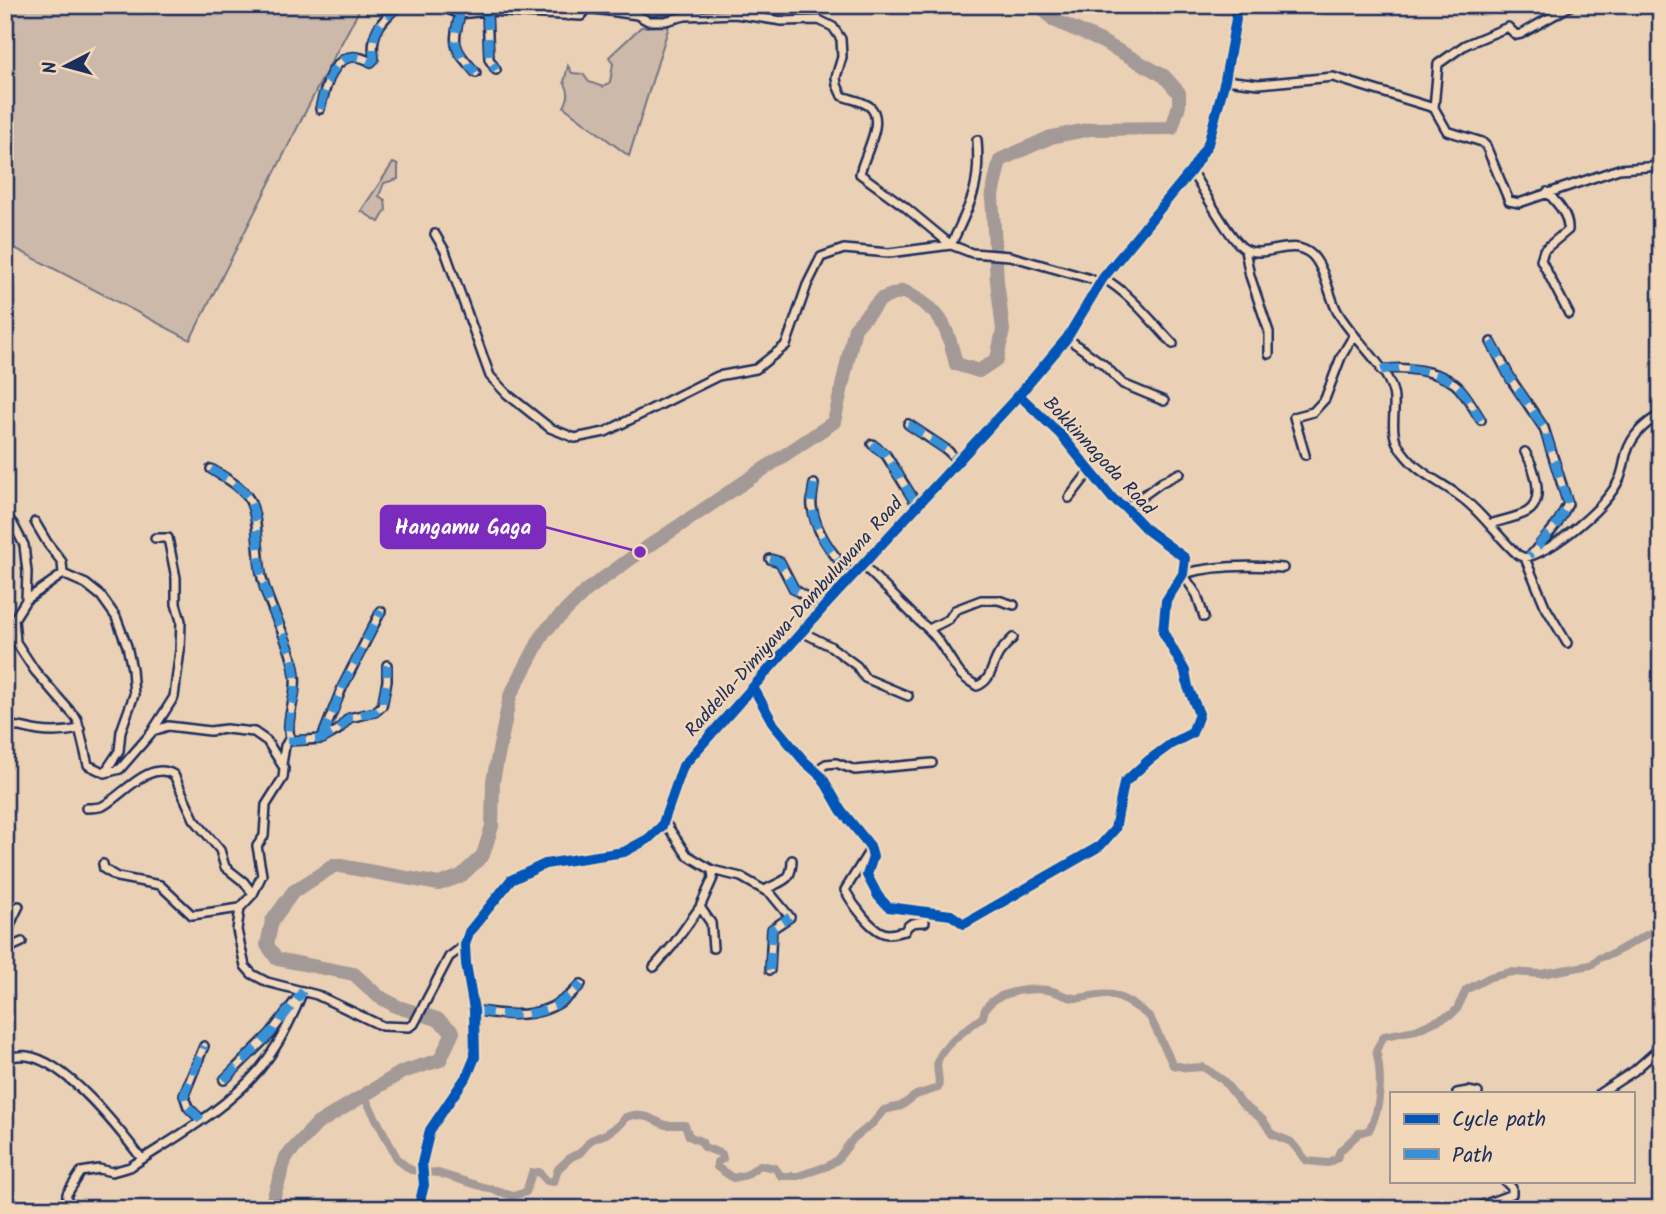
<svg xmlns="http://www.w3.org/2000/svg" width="1666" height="1214" font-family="Kalam,sans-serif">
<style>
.green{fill:#ccb9a9;stroke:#747484;stroke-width:2}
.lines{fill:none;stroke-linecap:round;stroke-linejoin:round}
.canal{stroke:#a39997;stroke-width:8}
.river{stroke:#a39997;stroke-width:14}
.minor-casing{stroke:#1b2f5e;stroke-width:12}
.tertiary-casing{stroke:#1b2f5e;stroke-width:14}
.minor{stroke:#f3d7b9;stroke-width:7}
.tertiary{stroke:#f3d7b9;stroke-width:9}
.quiet{stroke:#3891d7;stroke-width:9;stroke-dasharray:18 9;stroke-linecap:butt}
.cycleway-casing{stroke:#f3d7b9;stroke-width:15}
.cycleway{stroke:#0057b8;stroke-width:10}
.labels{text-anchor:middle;stroke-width:5;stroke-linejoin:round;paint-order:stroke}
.street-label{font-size:19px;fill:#1b2f5e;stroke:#f3d7b9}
.leader{fill:none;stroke:#7b2cbf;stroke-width:2.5}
.callout-dot{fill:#7b2cbf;stroke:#f3d7b9;stroke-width:2.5}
.callout{fill:#7b2cbf;stroke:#7b2cbf;stroke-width:2.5}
.callout-label{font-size:21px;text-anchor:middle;font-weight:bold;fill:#fff}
</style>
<rect width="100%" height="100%" fill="#ead0b5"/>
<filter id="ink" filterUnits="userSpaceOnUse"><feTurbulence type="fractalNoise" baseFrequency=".0143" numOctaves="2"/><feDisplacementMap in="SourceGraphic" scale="14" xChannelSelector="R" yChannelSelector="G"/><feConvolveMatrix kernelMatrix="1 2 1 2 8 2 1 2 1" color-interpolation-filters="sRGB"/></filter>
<g filter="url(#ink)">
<path class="green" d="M5,5H362L321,81L190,340L5,243Z
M669,26L629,156L564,107C569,97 570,92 564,82L568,66L572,73L583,74L589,82L603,87L610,82L613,64L609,57L641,27Z
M393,163L398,165V179L384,183L379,196L385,200L386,210L379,222L361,211Z"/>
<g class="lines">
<path class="canal" d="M364,1096L398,1160L411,1170L438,1173L513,1196L526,1192L532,1173L539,1172L547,1181L554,1182L558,1169L571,1157L580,1153L591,1140L606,1134L619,1125L626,1117L634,1115L648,1117L665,1125H685L689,1136L702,1142L704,1147L722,1154L723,1159L717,1162V1167L733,1178L746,1175L760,1165L775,1168L781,1176H798L828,1166L837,1160L853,1139L873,1123L884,1110L901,1106L916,1095L938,1088C941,1078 935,1069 938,1060C943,1045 970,1026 983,1017C985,993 1028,987 1047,990C1056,991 1065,997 1074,998C1086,999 1098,992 1112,995C1124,998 1140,1009 1150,1017L1173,1065L1188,1068L1203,1067L1223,1080L1242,1104L1263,1120L1272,1134L1291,1142L1307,1161L1328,1163L1337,1158L1340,1151L1359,1133L1369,1130C1382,1107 1382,1075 1376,1050L1384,1036L1416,1030L1452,1014L1457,1009L1466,990L1490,977L1511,972L1541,974L1591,965L1599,958L1612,954L1661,927"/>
<path class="river" d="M270,1209L286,1157L317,1124L402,1072L440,1060L453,1032L437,1019L398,1007L378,996L354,974L277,959L267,945L272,921L293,892L335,865L439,884L461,876L483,855L492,826L493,781L510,696L544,632L587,590L640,552L834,422L855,328L881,299L903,291C941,310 946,323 956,364L979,371L997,359L1003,330L997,281L992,195L1000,160L1051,137L1091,129L1172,128L1179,105V93L1164,76L1101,41L1054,20L1039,5"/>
<defs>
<path id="minor" d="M436,5L460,14L487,11L581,16L588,8L637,15L648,21H665L685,16L735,14L782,21L819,20L833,27L841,39L842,57L836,77L837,85L842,96C850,99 862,101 869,106C887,120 863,156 860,174L904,206L951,245L972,253L1010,256L1091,279L1099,284
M560,5L568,16
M487,11L489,59L496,70
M460,14C452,47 453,47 476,73
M1225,80L1259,84L1333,77L1434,108L1447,131L1482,142L1486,146L1509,201L1519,203L1619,169L1661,166
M1434,108L1438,64L1465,45L1508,27L1516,35L1521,34L1572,5
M320,109C326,85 335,42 371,62L374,59C370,33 380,22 399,5
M1191,171C1202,187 1231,242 1245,249C1265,260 1292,236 1312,255C1324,267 1329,294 1336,309C1350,337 1385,362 1393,392C1397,408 1389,430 1398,445C1416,475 1441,480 1467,502C1486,518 1500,539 1518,555L1525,558C1556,549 1605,508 1619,480C1623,472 1624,462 1626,454C1632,435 1644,424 1661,414
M1547,192C1557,203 1569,215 1568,230L1544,250L1541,260L1569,314
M435,234L445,251L490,376L507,394L550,428L575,438L605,432L718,376L756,369L786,345L807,285L821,257L844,249L889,253L951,245C970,204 981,188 977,140
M1245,250L1250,276L1269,332V354
M1103,278C1131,294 1151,321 1173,344
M1067,338L1103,364L1123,384L1164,401
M1491,342L1512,381L1544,428L1568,504L1557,524L1531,555
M1381,370C1403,366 1436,370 1455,384C1466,393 1473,408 1481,420
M908,424L947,450L959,462
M872,444L886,455L917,505
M1305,455L1294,417L1313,412L1325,399L1341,357L1354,335
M211,469C224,477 241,486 249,499C259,517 257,553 261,573C267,608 291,639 295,675C298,696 285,717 290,738L285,746L282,764
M814,484C813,491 811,500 812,507C816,535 835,558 853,576
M1069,498L1089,472
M1126,508L1162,482L1180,473
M5,515L13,524L24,545L27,572L26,600L14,619L16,642L35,671L77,719L88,765L105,773L120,769L153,731L168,726L210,731L226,729L254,732L267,741L284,768L283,778L266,805L264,836L257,846L262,875L253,894L240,908L237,930L245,966L252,974L267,982L317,995L382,1026L409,1027L414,1024L449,957L465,945
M35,522L48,544L62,562L63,574
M1490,524C1501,520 1516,518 1527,512C1546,501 1534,466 1525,452
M1525,558L1545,606L1567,643
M770,559L780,562L794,589L823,608
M863,565L920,622C938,635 946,654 959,672C963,678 971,682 977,686C993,680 991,664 1000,652C1004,647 1009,642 1013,638
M26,600L63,574L86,584L101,596L116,617L127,646L132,669L134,695L121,731L119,751L105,772
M1204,617L1197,595L1183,574C1216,565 1249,565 1283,568
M929,629L949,619L955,610L981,600H998L1014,605
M802,632L830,646L857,666L865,678L908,696
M753,687L774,725L804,761L822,777L841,810L870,846L873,857L867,875L878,896L888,907L951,915L964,924L1100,846L1115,829L1124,783L1149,760L1171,744L1192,733L1199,714L1188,687L1185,671L1163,632L1166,601L1183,574L1185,558L1147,530L1126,508L1113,499L1061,435L1019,395
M5,727C21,725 25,729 39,731C54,733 66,732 80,729
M153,730L174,697L180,650L181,621L176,604V578L168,538H155
M322,738L342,688L381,611
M288,741L322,739L338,730L349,718L375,712L382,706L387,681V665
M815,771L826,764L836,763L855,770L932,763
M86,808C92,808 98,808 103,806C123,795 150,759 174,775L194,819L220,850L225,867L244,882L253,894
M664,821L687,855L712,870L713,878L700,907L711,923L713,948
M870,850L845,890C852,903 872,933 888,934C893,934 900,932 905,931C908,922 917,922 925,922
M103,864L104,869L117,877L160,885L192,915L240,908
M712,870L741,877L771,894L790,917L772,929L770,970
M765,890C781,880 792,883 792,860
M5,910L19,906C12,920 5,931 11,947L22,942
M654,967L673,945L700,907
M474,1010C516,1018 551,1019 581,984
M5,1058C12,1057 20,1055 27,1056C66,1061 119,1129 142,1159
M224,1080L270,1034L298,997
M1457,1093L1468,1091L1478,1093
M1600,1093L1634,1071L1661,1047
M201,1120L188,1107L184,1095L204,1046
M66,1209L67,1194L81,1172L99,1169L112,1172L130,1167C174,1138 224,1111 259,1070C278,1047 292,1019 303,991
M1472,1209L1512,1194V1188L1506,1182L1508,1181"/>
<path id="tertiary" d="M418,1209L424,1185L422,1163L430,1130L468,1074L475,1057L474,1010L466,964L465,945L469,932L511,880L545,864L624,852L648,839L662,826L683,766L823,608L1019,395L1067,338L1103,278L1191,171L1208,144L1225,80L1236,19L1234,5"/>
</defs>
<use href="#minor" class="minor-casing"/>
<use href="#tertiary" class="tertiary-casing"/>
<use href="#minor" class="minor"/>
<use href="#tertiary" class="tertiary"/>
<path class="quiet" d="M487,11L489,59L496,70
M460,14C452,47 453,47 476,73
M320,109C326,85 335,42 371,62L374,59C370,33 380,22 399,5
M1491,342L1512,381L1544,428L1568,504L1557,524L1529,556
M1381,370C1403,366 1436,370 1455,384C1466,393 1473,408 1481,420
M908,424L947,450L959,462
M872,444L886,455L917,505
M211,469C224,477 241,486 249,499C259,517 257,553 261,573C267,608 291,639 295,675C298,696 285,717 290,738
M814,484C813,491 811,500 812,507C816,535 835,558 853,576
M770,559L780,562L794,589L823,608
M322,739L342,688L381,611
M288,741L322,739L338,730L349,718L375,712L382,706L387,681V665
M770,970L772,929L790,917
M474,1010C516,1018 551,1019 581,984
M224,1080L270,1034L303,991
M201,1120L188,1107L184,1095L204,1046"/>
<defs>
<path id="cycleway" d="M753,687L774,725L804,761L822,777L841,810L870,846L873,857L867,875L878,896L888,907L951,915L964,924L1100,846L1115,829L1124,783L1149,760L1171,744L1192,733L1199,714L1188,687L1185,671L1163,632L1166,601L1183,574L1185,558L1147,530L1126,508L1113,499L1061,435L1019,395
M418,1209L424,1185L422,1163L430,1130L468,1074L475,1057L474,1010L466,964L465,945L469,932L511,880L545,864L624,852L648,839L662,826L683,766L823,608L1019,395L1067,338L1103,278L1191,171L1208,144L1225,80L1236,19L1234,5"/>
</defs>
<use href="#cycleway" class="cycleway-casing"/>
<use href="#cycleway" class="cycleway"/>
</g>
</g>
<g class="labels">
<g class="street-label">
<text transform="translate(1100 455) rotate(47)" y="7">Bokkinnagoda Road</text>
<text transform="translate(793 616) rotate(-48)" y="7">Raddella-Dimiyawa-Dambuluwana Road</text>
</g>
</g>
<path class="leader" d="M640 552L545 527"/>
<circle class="callout-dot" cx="640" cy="552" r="7"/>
<rect class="callout" x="381" y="506" width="164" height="42" rx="7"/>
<g class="callout-label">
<text x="463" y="534">Hangamu Gaga</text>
</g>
<rect width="1666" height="1214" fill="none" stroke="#f3d7b9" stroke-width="28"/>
<rect x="14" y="14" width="1638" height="1186" fill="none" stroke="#1b2f5e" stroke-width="2.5" filter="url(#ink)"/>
<rect x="1390" y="1092" width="245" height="91" fill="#f3d7b9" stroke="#9d9495" stroke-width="2"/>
<rect x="1404" y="1114" width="35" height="10" fill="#0057b8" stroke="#9d9495" stroke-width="2"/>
<text x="1452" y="1126" font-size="21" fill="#1b2f5e">Cycle path</text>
<rect x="1404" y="1149" width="35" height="10" fill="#3891d7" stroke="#9d9495" stroke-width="2"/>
<text x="1452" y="1162" font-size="21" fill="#1b2f5e">Path</text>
<g transform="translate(66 66) rotate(264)" stroke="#f3d7b9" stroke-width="5" paint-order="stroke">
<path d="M0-5L12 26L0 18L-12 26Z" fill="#1b2f5e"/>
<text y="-10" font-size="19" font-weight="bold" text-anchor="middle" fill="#1b2f5e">N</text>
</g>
</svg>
